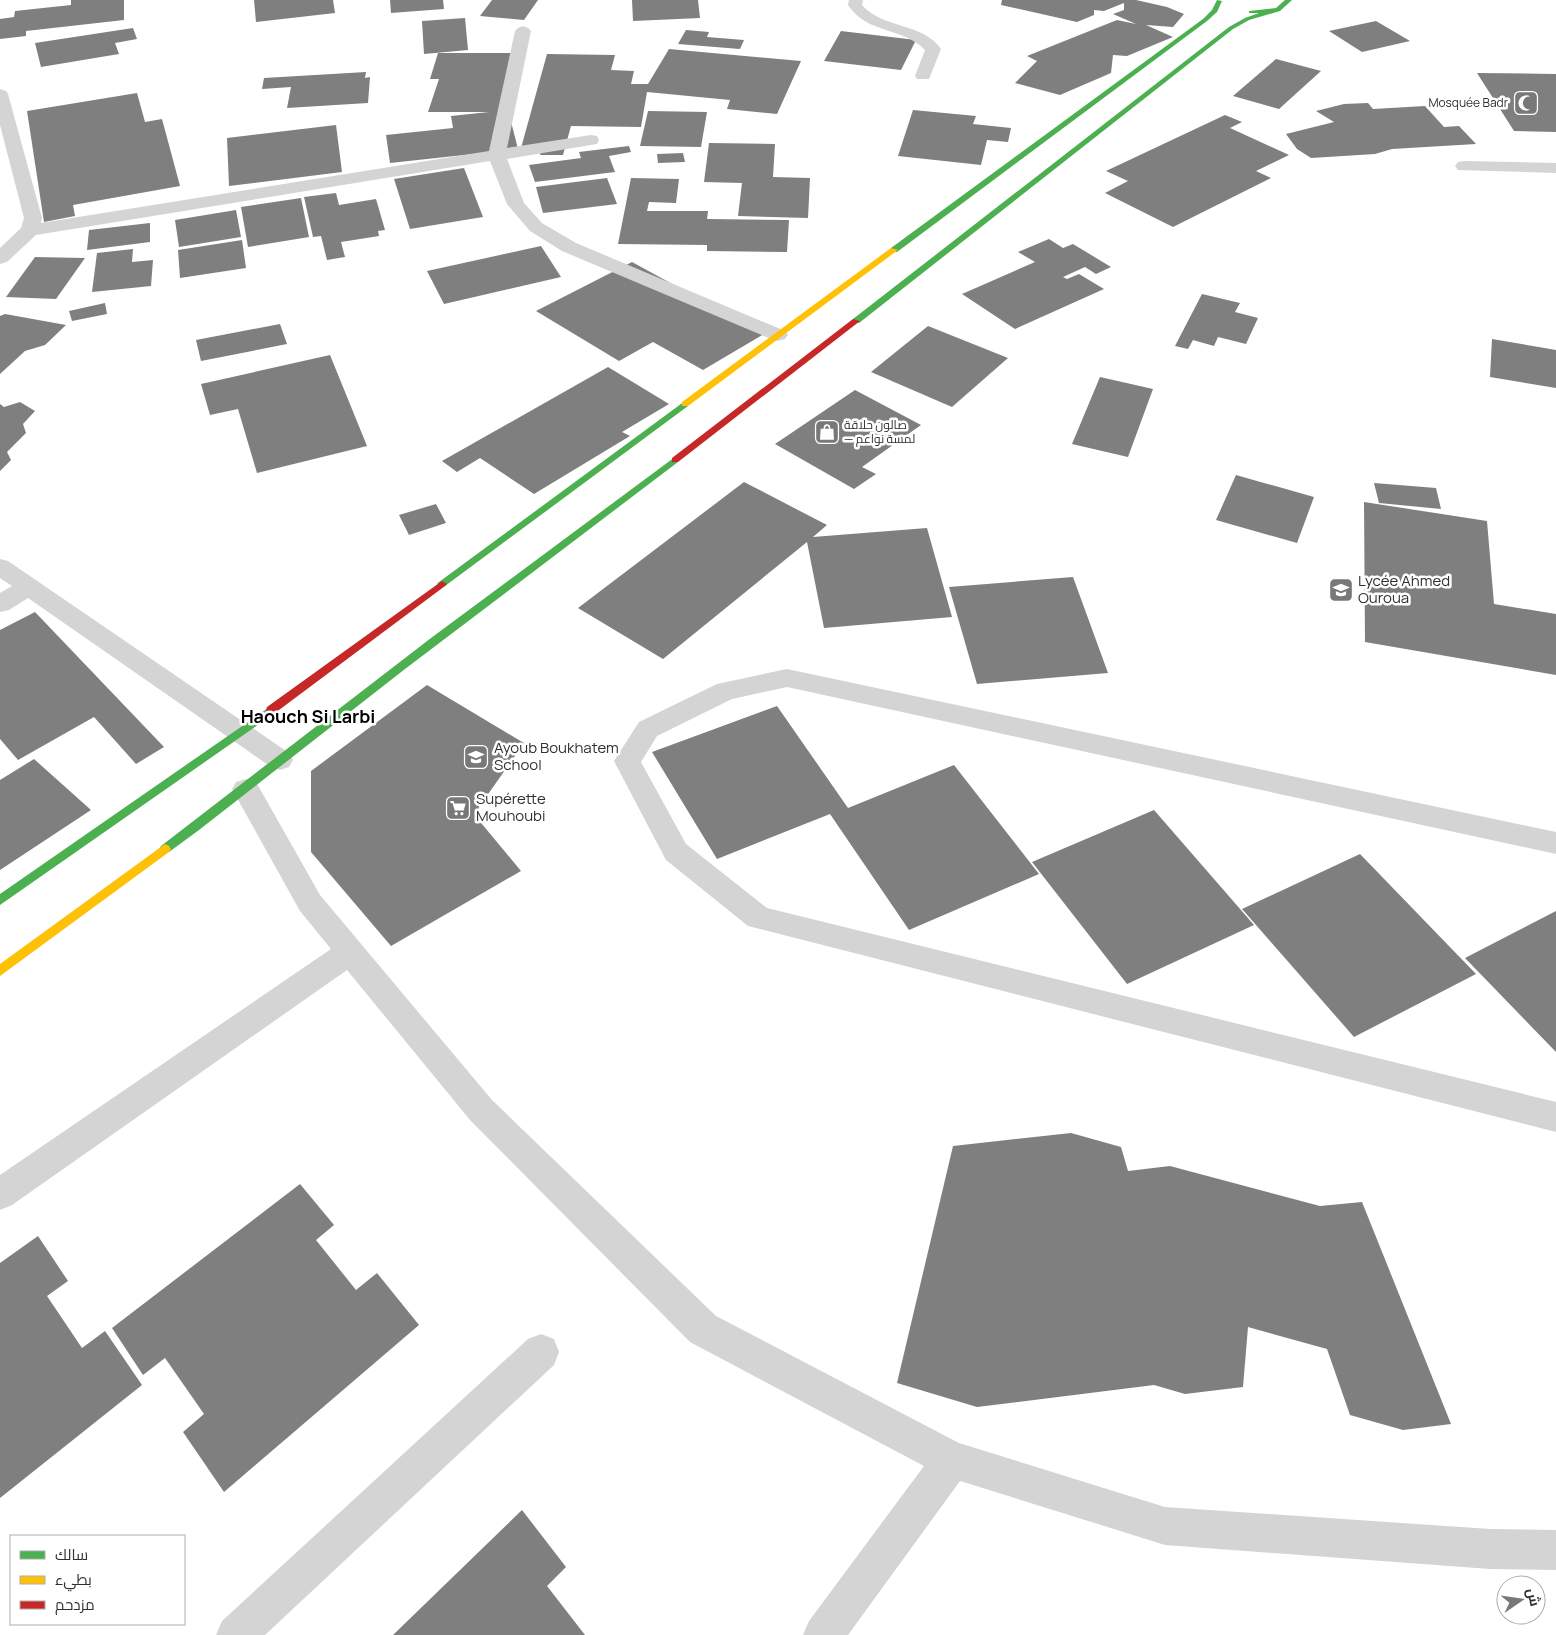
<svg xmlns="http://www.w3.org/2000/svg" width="1556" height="1635" font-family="Manrope,Cairo,sans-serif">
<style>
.building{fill:#7f7f7f}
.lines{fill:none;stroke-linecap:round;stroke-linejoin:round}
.street{fill:#d4d4d4;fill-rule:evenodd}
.fast{fill:#4caf50;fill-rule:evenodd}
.slow{fill:#ffc107;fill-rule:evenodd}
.jam{fill:#c62828;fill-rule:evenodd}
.labels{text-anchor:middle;stroke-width:5;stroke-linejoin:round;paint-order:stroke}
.far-poi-label{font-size:12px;fill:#303030;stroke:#fff;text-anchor:end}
.poi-label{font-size:15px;fill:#303030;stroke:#fff;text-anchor:start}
.quarter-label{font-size:18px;font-weight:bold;fill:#000;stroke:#fff}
</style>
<rect width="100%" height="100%" fill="#fff"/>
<path class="building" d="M71,0H124V20L26,31V36L0,39V19L14,17L15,11L71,5Z
M254,0H333L335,13L256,22Z
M390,0H443L444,9L391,13Z
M492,0H538L524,20L480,16Z
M632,0H698L700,18L633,21Z
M1002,0H1136L1167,7L1184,14L1173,27L1146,25L1173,37L1127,56L1113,55L1111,73L1060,95L1015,83L1037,61L1027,56L1117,20L1136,24L1113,14L1124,10V3L1104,11L1094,10V15L1077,22L1001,5Z
M465,18L468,50L424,54L422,21Z
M1376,21L1410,41L1362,52L1329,31Z
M133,28L137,39L115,43L119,54L41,67L35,43Z
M686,30L709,32L707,37L744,40L740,49L678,44Z
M841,31L916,40L901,70L824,61Z
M669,49L801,61L777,114L727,109L730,100L647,92L641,127L571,126L563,155H540L542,148H521L547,54L615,55L611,70L634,71L631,84H648Z
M438,53H514L508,110L518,149L390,163L386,135L453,128L451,116L489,112H428L439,79H430Z
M1276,59L1321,71L1279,109L1233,96Z
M366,72L365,78L370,77L368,103L287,108L291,87L262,89L264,78Z
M1477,73L1556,74V132L1514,131Z
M137,93L145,122L162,119L180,186L73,205L75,216L44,222L27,111Z
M1368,103L1373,109L1425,106L1444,127L1459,126L1476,144L1392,149L1375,154L1311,158L1297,149L1286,134L1334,122L1316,111L1344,104Z
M913,110L976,116L973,124L1011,128L1008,142L987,140L981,165L898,156Z
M648,111L707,112L701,147L640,146Z
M1225,115L1242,122L1230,128L1289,155L1256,171L1271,178L1173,227L1105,193L1128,181L1106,171Z
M336,125L342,172L229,186L227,138Z
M709,143L775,144L773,177L810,178L808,218L738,216L742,183L704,182Z
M629,146L631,152L609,156L615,172L535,182L529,165L581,158L579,152Z
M683,153L685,162L658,163L657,154Z
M464,168L483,217L410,229L394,179Z
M607,178L617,204L543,213L536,187Z
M631,178L679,179L676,203L649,202L647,211H708L707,219L789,220L787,252L707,251V245L618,244Z
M336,193L339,205L376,199L385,230L378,231L379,236L341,242L345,257L327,260L321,236L313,237L304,197Z
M301,198L309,237L248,247L241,207Z
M236,210L241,237L179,247L175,220Z
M150,223V242L87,250L89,230Z
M1049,239L1063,248L1073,244L1111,267L1096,274L1085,267L1063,277L1067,279L1079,274L1104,289L1015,329L962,294L1035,262L1018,252Z
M242,240L246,268L180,278L178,250Z
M541,246L561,277L444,304L427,271Z
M133,249L132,262L153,260L151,286L92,292L97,253Z
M35,257L85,258L56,299L6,297Z
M632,262L764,334L703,370L653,342L619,361L536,311Z
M1202,294L1240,303L1235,312L1258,318L1246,344L1218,337L1214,346L1193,340L1188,349L1175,346Z
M105,303L107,314L72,321L69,311Z
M5,314L66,325L45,345L25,351L0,374V316Z
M280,324L287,344L201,361L196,340Z
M928,326L1008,358L952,407L871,372Z
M1492,339L1556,350V388L1490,377Z
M330,355L367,446L257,473L238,409L210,415L201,384Z
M608,367L669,404L622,432L630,436L534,494L480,458L457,472L442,461Z
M1100,377L1153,389L1128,457L1072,444Z
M855,390L921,425L862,467L876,474L854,489L775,444Z
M20,402L35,411L23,424L26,433L7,452L11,460L0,471V404L4,407Z
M1236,475L1314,497L1297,543L1216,520Z
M744,482L827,525L813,537L927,528L952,617L824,628L807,542L663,659L578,608Z
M1374,483L1436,488L1441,509L1379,503Z
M1364,502L1487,521L1494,604L1556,614V675L1365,642Z
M436,504L446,523L409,535L399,515Z
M1073,577L1108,673L977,684L949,587Z
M35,612L164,747L136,764L94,717L18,760L0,739V630Z
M427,685L524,743L479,807L477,818L521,871L391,946L311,852V771Z
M777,706L848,808L954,765L1039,874L909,930L830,814L717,859L652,752Z
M34,759L91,810L0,870V780Z
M1154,810L1254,925L1127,984L1032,862Z
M1360,854L1476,974L1354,1037L1242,909Z
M1556,911V1052L1465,958Z
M1071,1133L1121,1147L1128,1171L1170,1166L1320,1206L1362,1202L1451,1424L1403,1430L1350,1415L1327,1349L1248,1327L1243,1387L1185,1394L1154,1385L977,1407L897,1383L953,1146Z
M300,1184L334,1225L316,1240L356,1290L377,1273L419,1325L224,1492L183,1432L204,1414L165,1358L143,1375L112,1328Z
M38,1236L68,1281L47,1296L82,1348L105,1331L142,1385L0,1498V1263Z
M522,1510L566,1567L547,1586L585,1635H393Z"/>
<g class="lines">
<path class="street" d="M849,0H863L862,5C883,29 922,22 941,49L929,79H917L915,76L925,50C902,26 868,35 848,5Z
M523,26L528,28L531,31L507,148L591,135L597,136L599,140L597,144L507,159L524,203L542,223L576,243L785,331L788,335L785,339L778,341L771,339L562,251L530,231L507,204L490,161L36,235L7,262L0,264V248L21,228L24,218L0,125V89L6,91L8,94L42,218L41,223L489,151L515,31L518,28Z
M1464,161L1556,163V173L1458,170L1455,166L1458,162Z
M0,559L8,561L289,753L293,760L289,767L280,770L271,767L28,598L9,610L0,612V593L12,586L0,578Z
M787,669L1556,832V854L787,687L732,699L657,736L641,762L686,844L767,908L1556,1102V1132L748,926L666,860L614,761L639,722L717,684Z
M246,779L256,782L320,895L492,1100L716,1316L959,1443L1165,1507L1490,1529L1556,1530V1570L1490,1569L1165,1545L960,1481L848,1635H803L809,1621L924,1466L690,1342L470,1120L347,970L12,1205L0,1210V1175L331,949L300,911L232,789L236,782Z
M541,1334L554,1339L559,1352L554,1365L265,1635H216L222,1621L528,1339Z"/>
<path class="fast" d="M1217,0L1222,1L1217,12L1207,21L897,252H891V248L1203,19L1212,10Z
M1285,0H1292L1280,11L1249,20L1233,29L859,323H853V319L1229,27L1245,18L1259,13H1249V11L1276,8Z
M685,401L688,402V406L445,586H439L437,584L439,582Z
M675,457L678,458V462L405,669L199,830L169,852H161L159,849L161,846L431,638Z
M271,706L276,710L275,713L0,905V894Z"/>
<path class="slow" d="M891,248L898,250L688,406H682V402Z
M165,844L169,846L171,849L169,852L0,976V964Z"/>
<path class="jam" d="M853,319L860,321L678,462H672V458Z
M442,581L447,584L445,586L275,713H267L266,710L267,707Z"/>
</g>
<defs>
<symbol id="mosque-square" viewBox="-11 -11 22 22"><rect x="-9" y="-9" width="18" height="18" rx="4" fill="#787878" stroke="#fff"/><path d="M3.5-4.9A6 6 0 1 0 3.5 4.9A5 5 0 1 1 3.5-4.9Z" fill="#fff"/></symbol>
<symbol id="shop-square" viewBox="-11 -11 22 22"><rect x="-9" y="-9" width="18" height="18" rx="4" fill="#787878" stroke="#fff"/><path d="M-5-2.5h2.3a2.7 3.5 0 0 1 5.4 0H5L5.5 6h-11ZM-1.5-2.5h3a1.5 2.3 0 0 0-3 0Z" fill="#fff"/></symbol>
<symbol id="school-square" viewBox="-11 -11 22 22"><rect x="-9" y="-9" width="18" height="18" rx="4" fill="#787878" stroke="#fff"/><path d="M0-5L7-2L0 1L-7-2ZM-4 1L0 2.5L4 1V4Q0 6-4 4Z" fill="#fff"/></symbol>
<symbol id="university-square" viewBox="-11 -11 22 22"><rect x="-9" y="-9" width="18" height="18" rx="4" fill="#787878" stroke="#fff"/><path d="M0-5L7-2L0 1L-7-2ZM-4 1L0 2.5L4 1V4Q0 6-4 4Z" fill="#fff"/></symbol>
<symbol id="supermarket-square" viewBox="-11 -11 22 22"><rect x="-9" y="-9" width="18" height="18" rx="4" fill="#787878" stroke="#fff"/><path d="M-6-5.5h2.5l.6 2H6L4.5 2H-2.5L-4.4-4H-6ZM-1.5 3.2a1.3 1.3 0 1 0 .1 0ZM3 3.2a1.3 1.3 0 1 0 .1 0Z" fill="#fff"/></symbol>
</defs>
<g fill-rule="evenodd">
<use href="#mosque-square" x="1512" y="89" width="28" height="28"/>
<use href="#shop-square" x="813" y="418" width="28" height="28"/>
<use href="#school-square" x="1327" y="576" width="28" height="28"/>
<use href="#university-square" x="462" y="743" width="28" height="28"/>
<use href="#supermarket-square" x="444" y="794" width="28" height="28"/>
</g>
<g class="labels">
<g class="far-poi-label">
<text x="1508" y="107">Mosquée Badr</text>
<text x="844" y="429" text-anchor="start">صالون حلاقة<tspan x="844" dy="14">— لمسة نواعم</tspan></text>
</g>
<g class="poi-label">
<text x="1358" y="586">Lycée Ahmed<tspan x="1358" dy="17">Ouroua</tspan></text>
<text x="494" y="753">Ayoub Boukhatem<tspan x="494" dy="17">School</tspan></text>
<text x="476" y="804">Supérette<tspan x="476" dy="17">Mouhoubi</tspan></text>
</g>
<g class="quarter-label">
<text x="308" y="723">Haouch Si Larbi</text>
</g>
</g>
<rect x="10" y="1535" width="175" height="90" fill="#ffffff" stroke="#acacac"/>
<rect x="20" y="1551" width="25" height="8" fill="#4caf50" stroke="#acacac"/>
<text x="55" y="1560" font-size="15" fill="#303030">سالك</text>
<rect x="20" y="1576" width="25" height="8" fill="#ffc107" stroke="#acacac"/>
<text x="55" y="1585" font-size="15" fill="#303030">بطيء</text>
<rect x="20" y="1601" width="25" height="8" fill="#c62828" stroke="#acacac"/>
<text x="55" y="1610" font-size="15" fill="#303030">مزدحم</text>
<g transform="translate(1521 1600) rotate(77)"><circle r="24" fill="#ffffff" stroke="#acacac"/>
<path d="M0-4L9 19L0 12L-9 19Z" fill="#787878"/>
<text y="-8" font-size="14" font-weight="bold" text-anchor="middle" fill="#303030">ش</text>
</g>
</svg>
